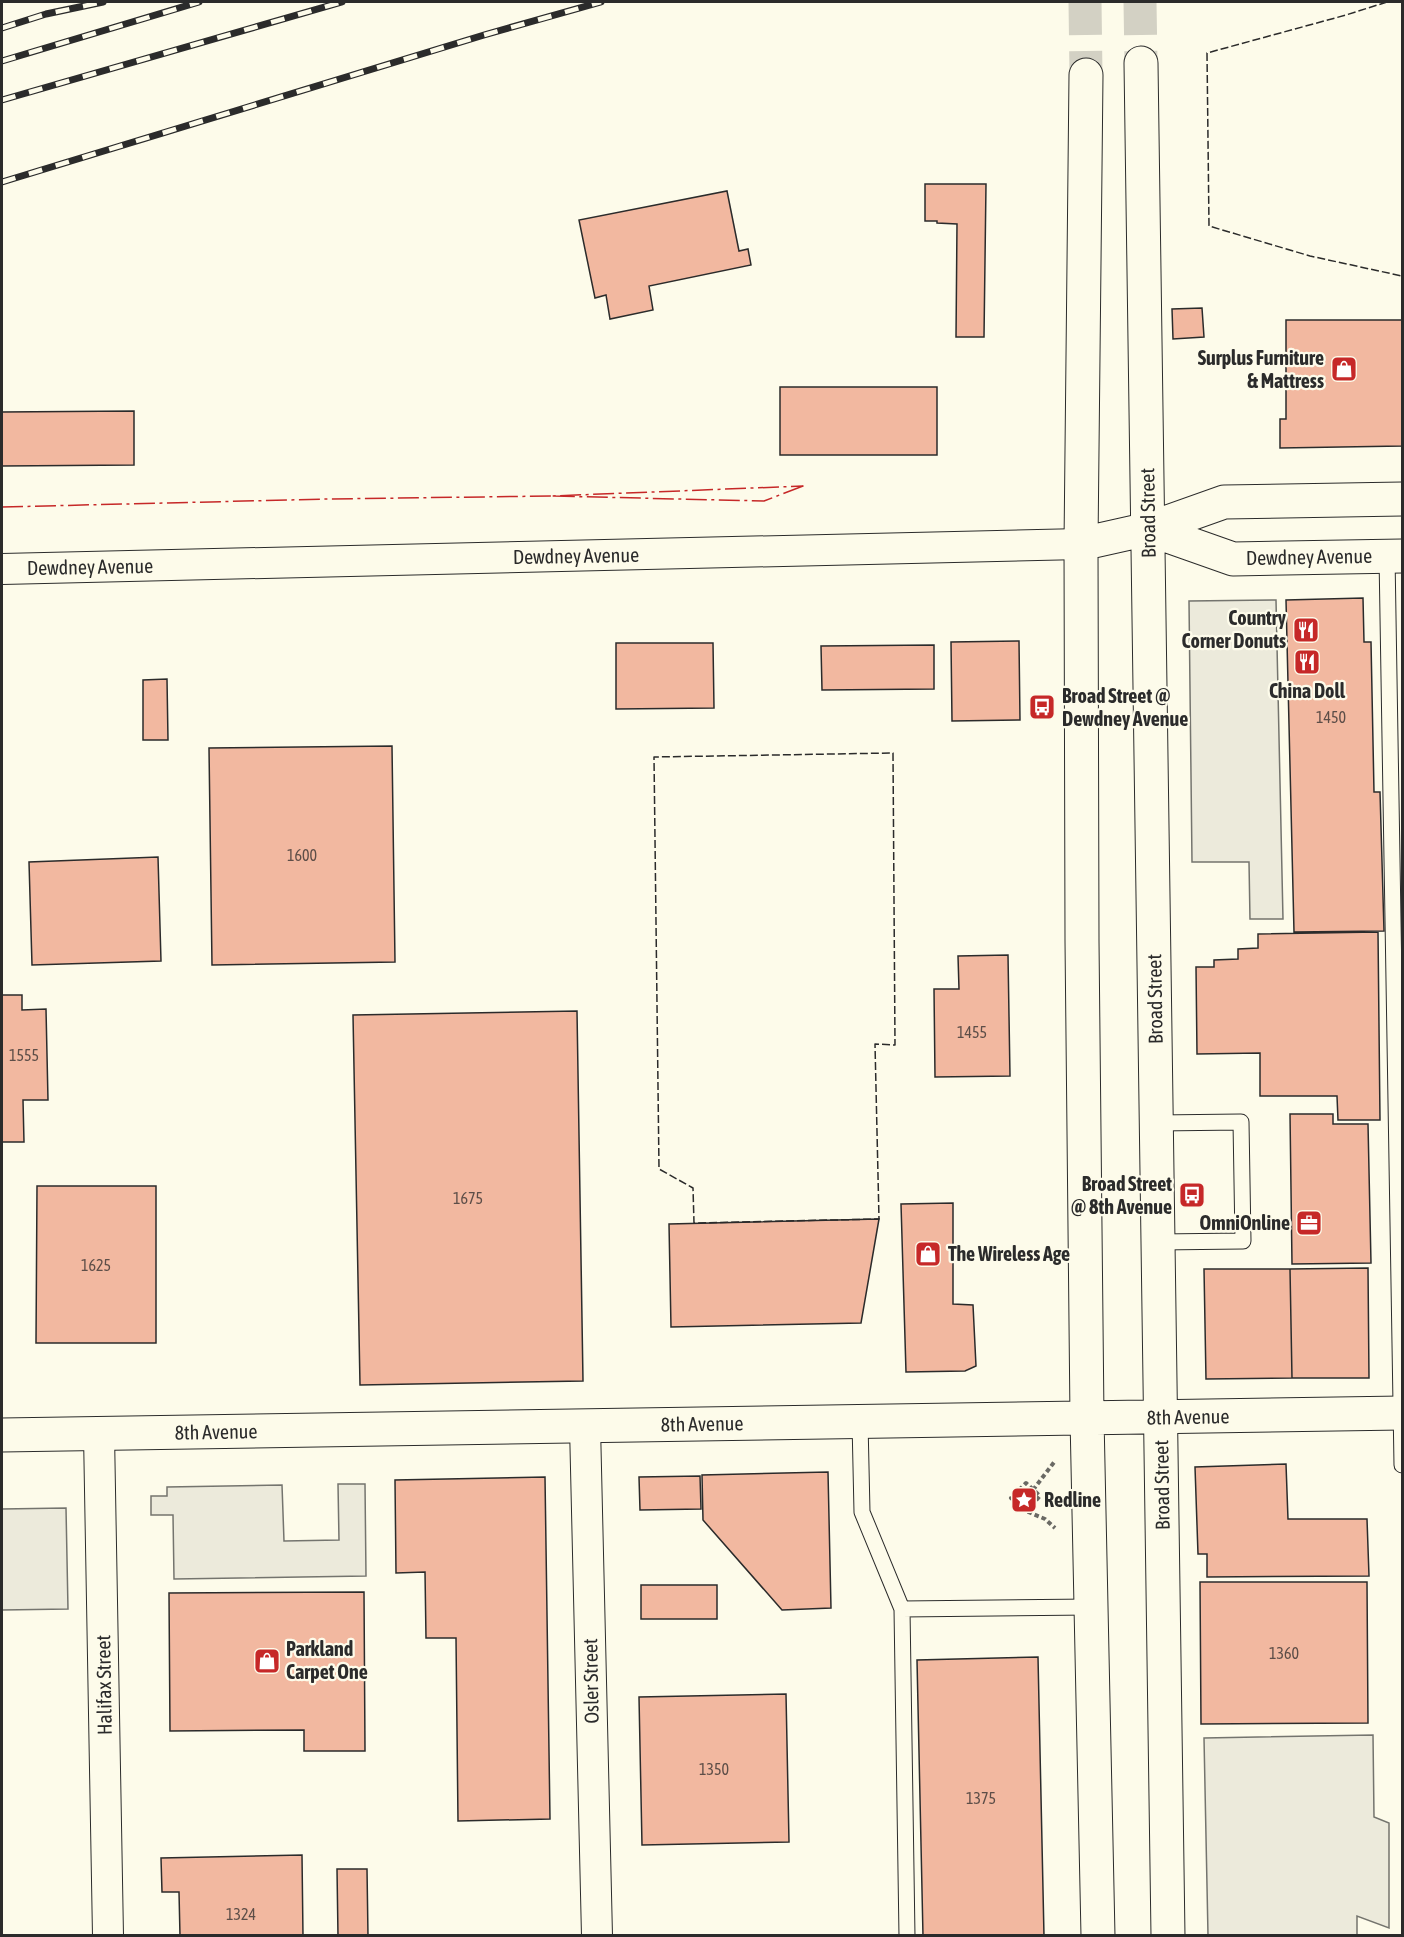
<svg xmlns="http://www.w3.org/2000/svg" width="1404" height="1937" font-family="'Asap Condensed',sans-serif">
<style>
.parking{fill:#eceadb;stroke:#74746e;stroke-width:1.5}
.building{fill:#f2b8a0;stroke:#2b2b2b;stroke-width:1.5}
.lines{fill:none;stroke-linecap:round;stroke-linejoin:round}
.secondary-tunnel{stroke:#d3d1c4;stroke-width:33;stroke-dasharray:33 16;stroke-linecap:butt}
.lane-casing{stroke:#2b2b2b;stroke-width:17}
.street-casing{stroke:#2b2b2b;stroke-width:32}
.secondary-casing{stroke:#2b2b2b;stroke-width:35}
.path{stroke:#6a6964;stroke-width:4;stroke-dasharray:4.5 3;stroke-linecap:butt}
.lane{stroke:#fdfbea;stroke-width:15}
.street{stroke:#fdfbea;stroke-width:30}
.secondary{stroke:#fdfbea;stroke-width:33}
.rail-casing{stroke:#2b2b2b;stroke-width:7}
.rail{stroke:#fdfbea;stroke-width:4.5;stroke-dasharray:14;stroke-linecap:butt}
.fence{stroke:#2b2b2b;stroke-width:1.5;stroke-dasharray:8 3;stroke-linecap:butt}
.power{stroke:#c62828;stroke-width:1.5;stroke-dasharray:21 4.5 3 4.5;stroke-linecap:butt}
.labels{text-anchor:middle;stroke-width:4.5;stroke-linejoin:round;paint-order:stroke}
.number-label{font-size:16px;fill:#5d4e48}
.poi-label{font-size:20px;font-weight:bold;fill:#2b2b2b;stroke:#fdfbea;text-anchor:end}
.street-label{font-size:20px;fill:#2b2b2b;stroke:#fdfbea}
</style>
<rect width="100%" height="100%" fill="#fdfbea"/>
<path class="parking" d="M1276,600L1283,919H1250L1249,862H1192L1189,601Z
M338,1484H365L366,1576L174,1579L173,1515H151V1496H167V1487L282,1485L284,1541L339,1540Z
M66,1508L68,1609L2,1610V1509Z
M1373,1735L1374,1817L1389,1823V1928L1357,1916V1935H1208L1204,1738Z"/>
<path class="building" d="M925,184H986L984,337H956L957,224L937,223V221H925Z
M727,191L739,251L748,249L751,265L649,286L653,310L610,319L606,295L595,298L579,220Z
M1202,308L1204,337L1173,339L1172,309Z
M1286,320H1402V446L1280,448V419H1286Z
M780,387H937V455H780Z
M134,411V465L2,466V412Z
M1363,598L1364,642H1371L1374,792H1380L1384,931L1294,932L1286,600Z
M1019,641L1020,720L952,721L951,642Z
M616,643H713L714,708L616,709Z
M934,645V689L822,690L821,646Z
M167,679L168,740H143V680Z
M392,746L395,962L212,965L209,748Z
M158,857L161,961L32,965L29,862Z
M1378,932L1380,1120H1338L1337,1096H1260V1053L1197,1054L1196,967H1214V960L1238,959V949L1258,948V934Z
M1008,955L1010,1076L935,1077L934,989H959L958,956Z
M2,995H22V1010L46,1009L48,1100H23L24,1142H2Z
M577,1011L583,1381L360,1385L353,1015Z
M1290,1114H1333V1124H1368L1371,1263L1292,1264Z
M37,1186H156V1343H36Z
M953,1203V1304L973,1305L976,1366L965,1371L906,1372L901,1204Z
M879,1219L861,1323L671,1327L669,1224Z
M1368,1268L1369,1378H1292L1290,1269Z
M1204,1269H1290L1292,1378L1206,1379Z
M1286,1464L1288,1519H1367L1369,1576L1207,1577V1554H1198L1195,1467Z
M828,1472L831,1608L782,1610L703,1520L702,1475Z
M700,1476L701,1509L640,1510L639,1477Z
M545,1477L550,1819L458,1821L456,1638H426L425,1572L396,1573L395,1480Z
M1200,1582H1367L1368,1723L1201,1724Z
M641,1585H717V1619H641Z
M364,1592L365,1751H304V1730L170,1731L169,1593Z
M1038,1657L1044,1936H923L917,1660Z
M786,1694L789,1842L642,1845L639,1697Z
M302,1855L303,1936H180L179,1892H162L161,1858Z
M337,1869H367L368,1936H338Z"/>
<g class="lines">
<path class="secondary-tunnel" d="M1085,2L1086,75
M1140,2L1141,63"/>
<defs>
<path id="lane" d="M1387,556L1402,1465
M1157,1123L1241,1122L1243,1241L1159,1242
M860,1422L862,1512L902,1609L1091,1607
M902,1609L907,1936"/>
<path id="street" d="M2,569L1081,544
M585,1426L597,1936
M99,1434L108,1936"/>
<path id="secondary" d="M1141,63L1168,1936
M1086,75L1081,544L1082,941L1087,1418L1098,1936
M1148,529L1233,559L1402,556
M1081,544L1148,529L1224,502L1402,499
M2,1435L1402,1413"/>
</defs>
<use href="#lane" class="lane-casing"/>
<use href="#street" class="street-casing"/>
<use href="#secondary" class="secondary-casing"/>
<path class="path" d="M1033,1490L1055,1461
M1026,1511L1040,1496L1026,1483L1011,1498L1026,1511L1045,1519L1055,1528"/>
<use href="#lane" class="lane"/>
<use href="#street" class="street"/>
<use href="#secondary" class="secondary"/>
<defs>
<path id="rail" d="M2,28L46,14L103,2
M2,61L199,2
M2,100L342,2
M2,182L484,35L601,2"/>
</defs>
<use href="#rail" class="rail-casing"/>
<use href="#rail" class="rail"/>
<path class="fence" d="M1387,2L1346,15L1207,53L1209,226L1310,256L1402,276
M893,753L895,1045L875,1044L879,1219L694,1223L693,1188L659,1169L654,757Z"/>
<path class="power" d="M803,486L764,501L551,496Z
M2,507L329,499L551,496"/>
</g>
<defs>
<symbol id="shop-square" viewBox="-11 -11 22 22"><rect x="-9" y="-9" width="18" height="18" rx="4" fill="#c62828" stroke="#fdfbea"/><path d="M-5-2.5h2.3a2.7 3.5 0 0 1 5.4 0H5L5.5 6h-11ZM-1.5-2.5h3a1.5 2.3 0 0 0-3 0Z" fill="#fff"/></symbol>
<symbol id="restaurant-square" viewBox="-11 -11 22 22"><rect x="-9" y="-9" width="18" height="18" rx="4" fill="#c62828" stroke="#fdfbea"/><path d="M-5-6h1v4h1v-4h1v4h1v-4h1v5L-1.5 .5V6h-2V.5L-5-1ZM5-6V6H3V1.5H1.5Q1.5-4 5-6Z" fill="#fff"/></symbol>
<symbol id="bus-square" viewBox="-11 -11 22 22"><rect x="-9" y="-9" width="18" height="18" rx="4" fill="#c62828" stroke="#fdfbea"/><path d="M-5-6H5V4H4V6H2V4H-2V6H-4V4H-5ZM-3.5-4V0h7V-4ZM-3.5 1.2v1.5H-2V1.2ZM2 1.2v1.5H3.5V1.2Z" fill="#fff"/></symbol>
<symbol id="office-square" viewBox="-11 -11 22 22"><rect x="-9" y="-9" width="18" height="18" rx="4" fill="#c62828" stroke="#fdfbea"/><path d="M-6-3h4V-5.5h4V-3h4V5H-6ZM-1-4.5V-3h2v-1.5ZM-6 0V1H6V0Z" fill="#fff"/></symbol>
<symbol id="sight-square" viewBox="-11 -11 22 22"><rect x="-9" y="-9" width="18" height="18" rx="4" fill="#c62828" stroke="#fdfbea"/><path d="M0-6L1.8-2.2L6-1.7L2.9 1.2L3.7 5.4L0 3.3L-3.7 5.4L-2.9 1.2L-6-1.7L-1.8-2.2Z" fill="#fff"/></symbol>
</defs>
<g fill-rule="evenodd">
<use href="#shop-square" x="1329" y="354" width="30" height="30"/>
<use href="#restaurant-square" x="1291" y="615" width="30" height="30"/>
<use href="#restaurant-square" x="1292" y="647" width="30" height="30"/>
<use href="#bus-square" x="1027" y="692" width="30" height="30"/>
<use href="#bus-square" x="1177" y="1180" width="30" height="30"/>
<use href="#office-square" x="1294" y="1208" width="30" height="30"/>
<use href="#shop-square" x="913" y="1239" width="30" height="30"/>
<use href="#sight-square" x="1009" y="1485" width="30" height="30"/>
<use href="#shop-square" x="252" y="1646" width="30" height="30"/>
</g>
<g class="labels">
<g class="number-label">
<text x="1331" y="723">1450</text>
<text x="302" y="861">1600</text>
<text x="972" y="1038">1455</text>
<text x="24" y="1061">1555</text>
<text x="468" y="1204">1675</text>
<text x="96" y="1271">1625</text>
<text x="1284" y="1659">1360</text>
<text x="714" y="1775">1350</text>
<text x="981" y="1804">1375</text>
<text x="241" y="1920">1324</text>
</g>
<g class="poi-label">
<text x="1324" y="365">Surplus Furniture<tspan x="1324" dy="23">&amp; Mattress</tspan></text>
<text x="1286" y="625">Country<tspan x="1286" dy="23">Corner Donuts</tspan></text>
<text x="1307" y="698" text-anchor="middle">China Doll</text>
<text x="1062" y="703" text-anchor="start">Broad Street @<tspan x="1062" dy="23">Dewdney Avenue</tspan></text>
<text x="1172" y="1191">Broad Street<tspan x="1172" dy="23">@ 8th Avenue</tspan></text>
<text x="1290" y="1230">OmniOnline</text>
<text x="948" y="1261" text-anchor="start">The Wireless Age</text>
<text x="1044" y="1507" text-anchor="start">Redline</text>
<text x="286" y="1656" text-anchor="start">Parkland<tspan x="286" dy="23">Carpet One</tspan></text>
</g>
<g class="street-label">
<text transform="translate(1148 513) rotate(-91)" y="7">Broad Street</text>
<text transform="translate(576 556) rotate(-1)" y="7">Dewdney Avenue</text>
<text transform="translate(1309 557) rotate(-1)" y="7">Dewdney Avenue</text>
<text transform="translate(90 567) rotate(-1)" y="7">Dewdney Avenue</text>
<text transform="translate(1155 999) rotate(-91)" y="7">Broad Street</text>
<text transform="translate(1188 1417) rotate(-1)" y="7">8th Avenue</text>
<text transform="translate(702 1424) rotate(-1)" y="7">8th Avenue</text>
<text transform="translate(216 1432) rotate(-1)" y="7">8th Avenue</text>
<text transform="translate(1162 1485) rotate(-91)" y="7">Broad Street</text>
<text transform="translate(591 1681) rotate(-91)" y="7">Osler Street</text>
<text transform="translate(104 1685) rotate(-91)" y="7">Halifax Street</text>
</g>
</g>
<rect width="1404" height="1937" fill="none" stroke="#2b2b2b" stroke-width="6"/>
</svg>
